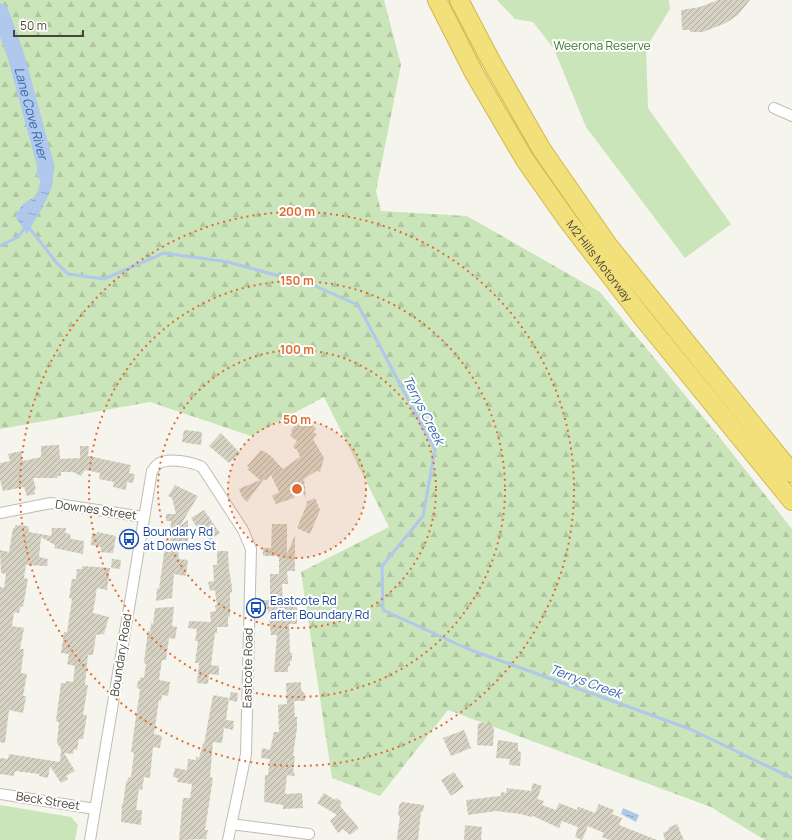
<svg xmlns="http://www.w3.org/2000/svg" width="792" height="840" font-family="Manrope,sans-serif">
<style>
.forest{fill:url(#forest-firs)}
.park{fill:#cae5b9}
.water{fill:url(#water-ripples)}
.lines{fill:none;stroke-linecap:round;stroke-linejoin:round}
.stream{stroke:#afc8ec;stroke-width:3}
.river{stroke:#afc8ec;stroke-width:17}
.building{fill:url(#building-hatch)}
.street-casing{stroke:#c0bdb0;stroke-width:12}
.highway-casing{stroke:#d2b84a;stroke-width:20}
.street{stroke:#fff;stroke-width:10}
.highway{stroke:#f2e07a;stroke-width:18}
.ring{fill:none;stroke:#e16b30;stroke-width:2;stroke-dasharray:2 4}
.labels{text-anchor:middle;stroke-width:4;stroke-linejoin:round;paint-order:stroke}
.park-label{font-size:12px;fill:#3f7731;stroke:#fff}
.street-label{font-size:12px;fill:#49463a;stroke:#fff}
.transit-label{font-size:12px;fill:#164399;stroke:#fff;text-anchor:start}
.water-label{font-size:13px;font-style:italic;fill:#3b69ae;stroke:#fff}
.centre{fill:#e16b30;stroke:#fff;stroke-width:2}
.ring-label{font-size:12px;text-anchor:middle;font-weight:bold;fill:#e16b30;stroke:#fff;stroke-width:4;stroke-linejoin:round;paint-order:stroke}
</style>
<defs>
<pattern id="forest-firs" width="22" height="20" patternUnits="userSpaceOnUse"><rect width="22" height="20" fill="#cae5b9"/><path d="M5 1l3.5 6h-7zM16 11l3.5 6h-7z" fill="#afc6a0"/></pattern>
<pattern id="water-ripples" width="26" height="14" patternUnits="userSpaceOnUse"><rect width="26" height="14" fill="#afc8ec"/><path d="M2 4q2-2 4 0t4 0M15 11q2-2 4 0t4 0" fill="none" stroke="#90a4c0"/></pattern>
<pattern id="building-hatch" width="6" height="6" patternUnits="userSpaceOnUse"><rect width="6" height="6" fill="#d6d2c3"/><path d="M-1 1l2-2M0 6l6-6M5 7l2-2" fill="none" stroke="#b0ac9f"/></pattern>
</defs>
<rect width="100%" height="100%" fill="#f5f4ed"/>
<path class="forest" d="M0,0H384L401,65L376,191L381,211L467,216L600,292L717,434L792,529V840H765L711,807L448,710L380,796L332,778L301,572L389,527L324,397L251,436L150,402L0,429Z"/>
<path class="park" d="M497,0H669L670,9L646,48L648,108L731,224L685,258L586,127L554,49L533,22L515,19Z
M0,805L71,817L78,825L75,840H0Z"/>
<path class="water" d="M38,144C44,153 51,163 53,174C56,190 34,220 27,234L15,216L23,204L36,196L42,176Z
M623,808L639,815L636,822L621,814Z"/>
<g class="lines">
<path class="stream" d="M0,246L18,237L27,225L56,262L68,274L104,279L164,253L228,262L279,276L297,278L358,305L435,450L423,516L382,566L383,610L468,649L690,729L792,778"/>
<path class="river" id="s1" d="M0,12L16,56L46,167L45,173"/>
</g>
<path class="building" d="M718,0H750L738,15L726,23L703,32H690V30H682L681,10L700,7Z
M298,415L316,428L313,432L317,434L313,439L324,458L320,472L316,471L304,479L306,498L299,486L294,498L276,504L272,496L279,492L271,475L266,481L264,479L247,502L242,497L239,489L260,480L247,469L249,468L247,466L261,450L270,455L283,469L300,457L297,450L293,447L297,441L290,436L292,433L291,431L296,423L293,422Z
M184,430L202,432L201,445L182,442Z
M221,433L240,453L229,463L209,446Z
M59,445L60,459L80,458V446H89L88,456L131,465L129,473L135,474L133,483L127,482L126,490L113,487L114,482L99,479L100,473L85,470L81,476L73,472H61V476H57V478H33L36,489L34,490L35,494L27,496L24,487L3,491L0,480V463L10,461L8,454L21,451L23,461L41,457V446Z
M175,485L198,496L180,526L188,520V543H177L179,559L188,560L186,576L174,574L172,598L156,601L157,588L159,589L165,546L170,545L171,521H166V514H176L172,498L168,496Z
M315,498L320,510L310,534L297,528L307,504L306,502Z
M204,510L220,533L210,540L205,532L202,535L191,518Z
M272,524H287V554L295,535V571H287L288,584H282L283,601H294L297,607V624H289L290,653H292V661H290V666H288V672H274L277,635H271L268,609H264L263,600H270V574H279V556H263V548H271Z
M15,525L28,526L29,532L51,536L52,528H66L65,533L70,534L71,539L84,541L83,554L54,548L55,545L41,537L39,557L48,559L47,566L26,565L24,578L28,579L23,607H20L19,613L14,612L12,626L24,628L20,649H24L21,673L27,674L23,696H26L23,713L9,710L5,743L0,742V587L4,588L6,574L1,573L0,550L9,552L13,528H15Z
M97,532L116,536L113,553L100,552L101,547L91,545L92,533L97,534Z
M217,551H228L229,570L232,587V592L230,593V616L228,617V627H217V633H215L211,665L219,666V675L209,674L208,684L197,683L199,663H195L198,641H195L197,629L188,628L189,621L211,622L210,612L216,611L215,605H217L215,590L210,591L208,582L214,581L213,565H217Z
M112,559L121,560L120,569L111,568Z
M82,566L110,568L107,590L97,588L93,613L109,617L104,634L96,635L93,655H88L85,685H88L83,715H87L83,739H79L77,750L74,749L73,754L64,753L75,771L66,776L68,779L61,783L50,766L48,778L39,776V774L15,771L14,776L0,774V758L8,759L9,754L60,762L61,749L57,743L59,722L56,721L61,683H66V681L73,682L75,666L67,664L69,654L61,653L64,632H67L70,613L72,599L69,598L72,579H76L77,569H82Z
M174,607L172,626L177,627L175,639L169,638L166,660H162L159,680L170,682L168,696L162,695L161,701L159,700L154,734L162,736L160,748L153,747L150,778L144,777L142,790L139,789L136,810H142L141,825L121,822L122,803L123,804L126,783L129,777H131L134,753L131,752L140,689L137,688L138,680L140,681V677L144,678L146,664L144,663L148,631L150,632L151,623L153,624L155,608Z
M301,682V690L305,694V701H294L295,717H297V728L293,756H295L293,770L295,776L287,775L285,794L302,793L303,808L283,809V805L264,802L265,775H268L270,759L261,758L262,748L270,750L274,732H279L278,705L287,704L286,683Z
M231,692L238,693L237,702L229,700Z
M213,695L229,698L226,720L234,721L233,730L224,728L222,743L213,742L210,777L213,778L205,830H208L206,839L179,840L183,798H190L192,784L177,782L178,778L173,777L175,768L187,770L188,759L196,760V757L199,758L203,744H204Z
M483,722L484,724L487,723L494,728L493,746L477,745L478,724Z
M464,730L471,748L451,756L443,738Z
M498,740L518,743V751L521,752L520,766L509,765L510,759L496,758Z
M454,772L464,787L451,796L441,780Z
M533,783L542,786L537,799L544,801L542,805L556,810L559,803L577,810L578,807L582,808L595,813L599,804L614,810L612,814L622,818L619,825L657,840H610L602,837L604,833L588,826L582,840L575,837L578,827L562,821L559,828L533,816L531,817L521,814L496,811L468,815L466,800L501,796V792L506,793L507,788L531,791Z
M324,793L335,800L336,798L342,802L340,806L359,828L350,835L343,829L338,833L330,821L337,815L317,803Z
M402,802L424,805L423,812H421L418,840H398L397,838L400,816H398L399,805Z
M677,824L684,840H665L663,833L669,830L668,828Z
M465,825L482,827L481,840H464Z"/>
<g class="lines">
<defs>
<path id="street" d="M774,108L792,116
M0,513L51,503L144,517
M0,794L95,809
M231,824L309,834
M90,840L152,471C154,469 156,465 158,464C168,457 192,462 202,467L243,530L251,549L246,754L228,840"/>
<g id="highway">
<path id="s2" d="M437,0L474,73L525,160L568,221L642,317L792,501"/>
<path d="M459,0L491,61L542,150L608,245L792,473"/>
</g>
</defs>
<use href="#street" class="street-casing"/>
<use href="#highway" class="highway-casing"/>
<use href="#street" class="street"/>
<use href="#highway" class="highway"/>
</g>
<circle cx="297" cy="489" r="69" fill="#e16b30" fill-opacity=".12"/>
<g class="ring">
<circle cx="297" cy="489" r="69"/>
<circle cx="297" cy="489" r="139"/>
<circle cx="297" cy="489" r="208"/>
<circle cx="297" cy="489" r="277"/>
</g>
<defs>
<symbol id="bus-ring" viewBox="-11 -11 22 22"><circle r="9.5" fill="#fff" stroke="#1a4fb4" stroke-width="1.5"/><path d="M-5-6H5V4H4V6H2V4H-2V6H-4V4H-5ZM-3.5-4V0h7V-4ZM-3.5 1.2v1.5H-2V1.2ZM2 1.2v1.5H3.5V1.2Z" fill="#1a4fb4"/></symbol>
</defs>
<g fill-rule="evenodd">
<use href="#bus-ring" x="118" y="528" width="22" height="22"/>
<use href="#bus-ring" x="245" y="597" width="22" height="22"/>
</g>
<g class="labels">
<g class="park-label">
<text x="602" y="50">Weerona Reserve</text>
</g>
<g class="street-label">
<text dy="4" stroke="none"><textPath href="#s2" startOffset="308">M2 Hills Motorway</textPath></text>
<text transform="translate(96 510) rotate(8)" y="4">Downes Street</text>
<text transform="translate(121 655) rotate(-81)" y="4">Boundary Road</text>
<text transform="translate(248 668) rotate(-89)" y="4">Eastcote Road</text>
<text transform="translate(48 801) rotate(9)" y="4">Beck Street</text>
</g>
<g class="transit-label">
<text x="143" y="536">Boundary Rd<tspan x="143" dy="14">at Downes St</tspan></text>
<text x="270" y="605">Eastcote Rd<tspan x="270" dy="14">after Boundary Rd</tspan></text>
</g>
<g class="water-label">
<text dy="5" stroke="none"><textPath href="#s1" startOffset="106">Lane Cove River</textPath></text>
<text transform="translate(424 410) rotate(63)" y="5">Terrys Creek</text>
<text transform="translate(586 681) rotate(20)" y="5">Terrys Creek</text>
</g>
</g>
<circle cx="297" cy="489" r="6" class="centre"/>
<g class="ring-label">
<text x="297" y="216">200 m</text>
<text x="297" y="285">150 m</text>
<text x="297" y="354">100 m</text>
<text x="297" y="424">50 m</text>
</g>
<path d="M14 30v6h69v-6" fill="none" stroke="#49463a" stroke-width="2"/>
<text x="20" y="30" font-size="12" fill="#49463a" stroke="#ffffff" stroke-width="3" paint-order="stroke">50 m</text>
</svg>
